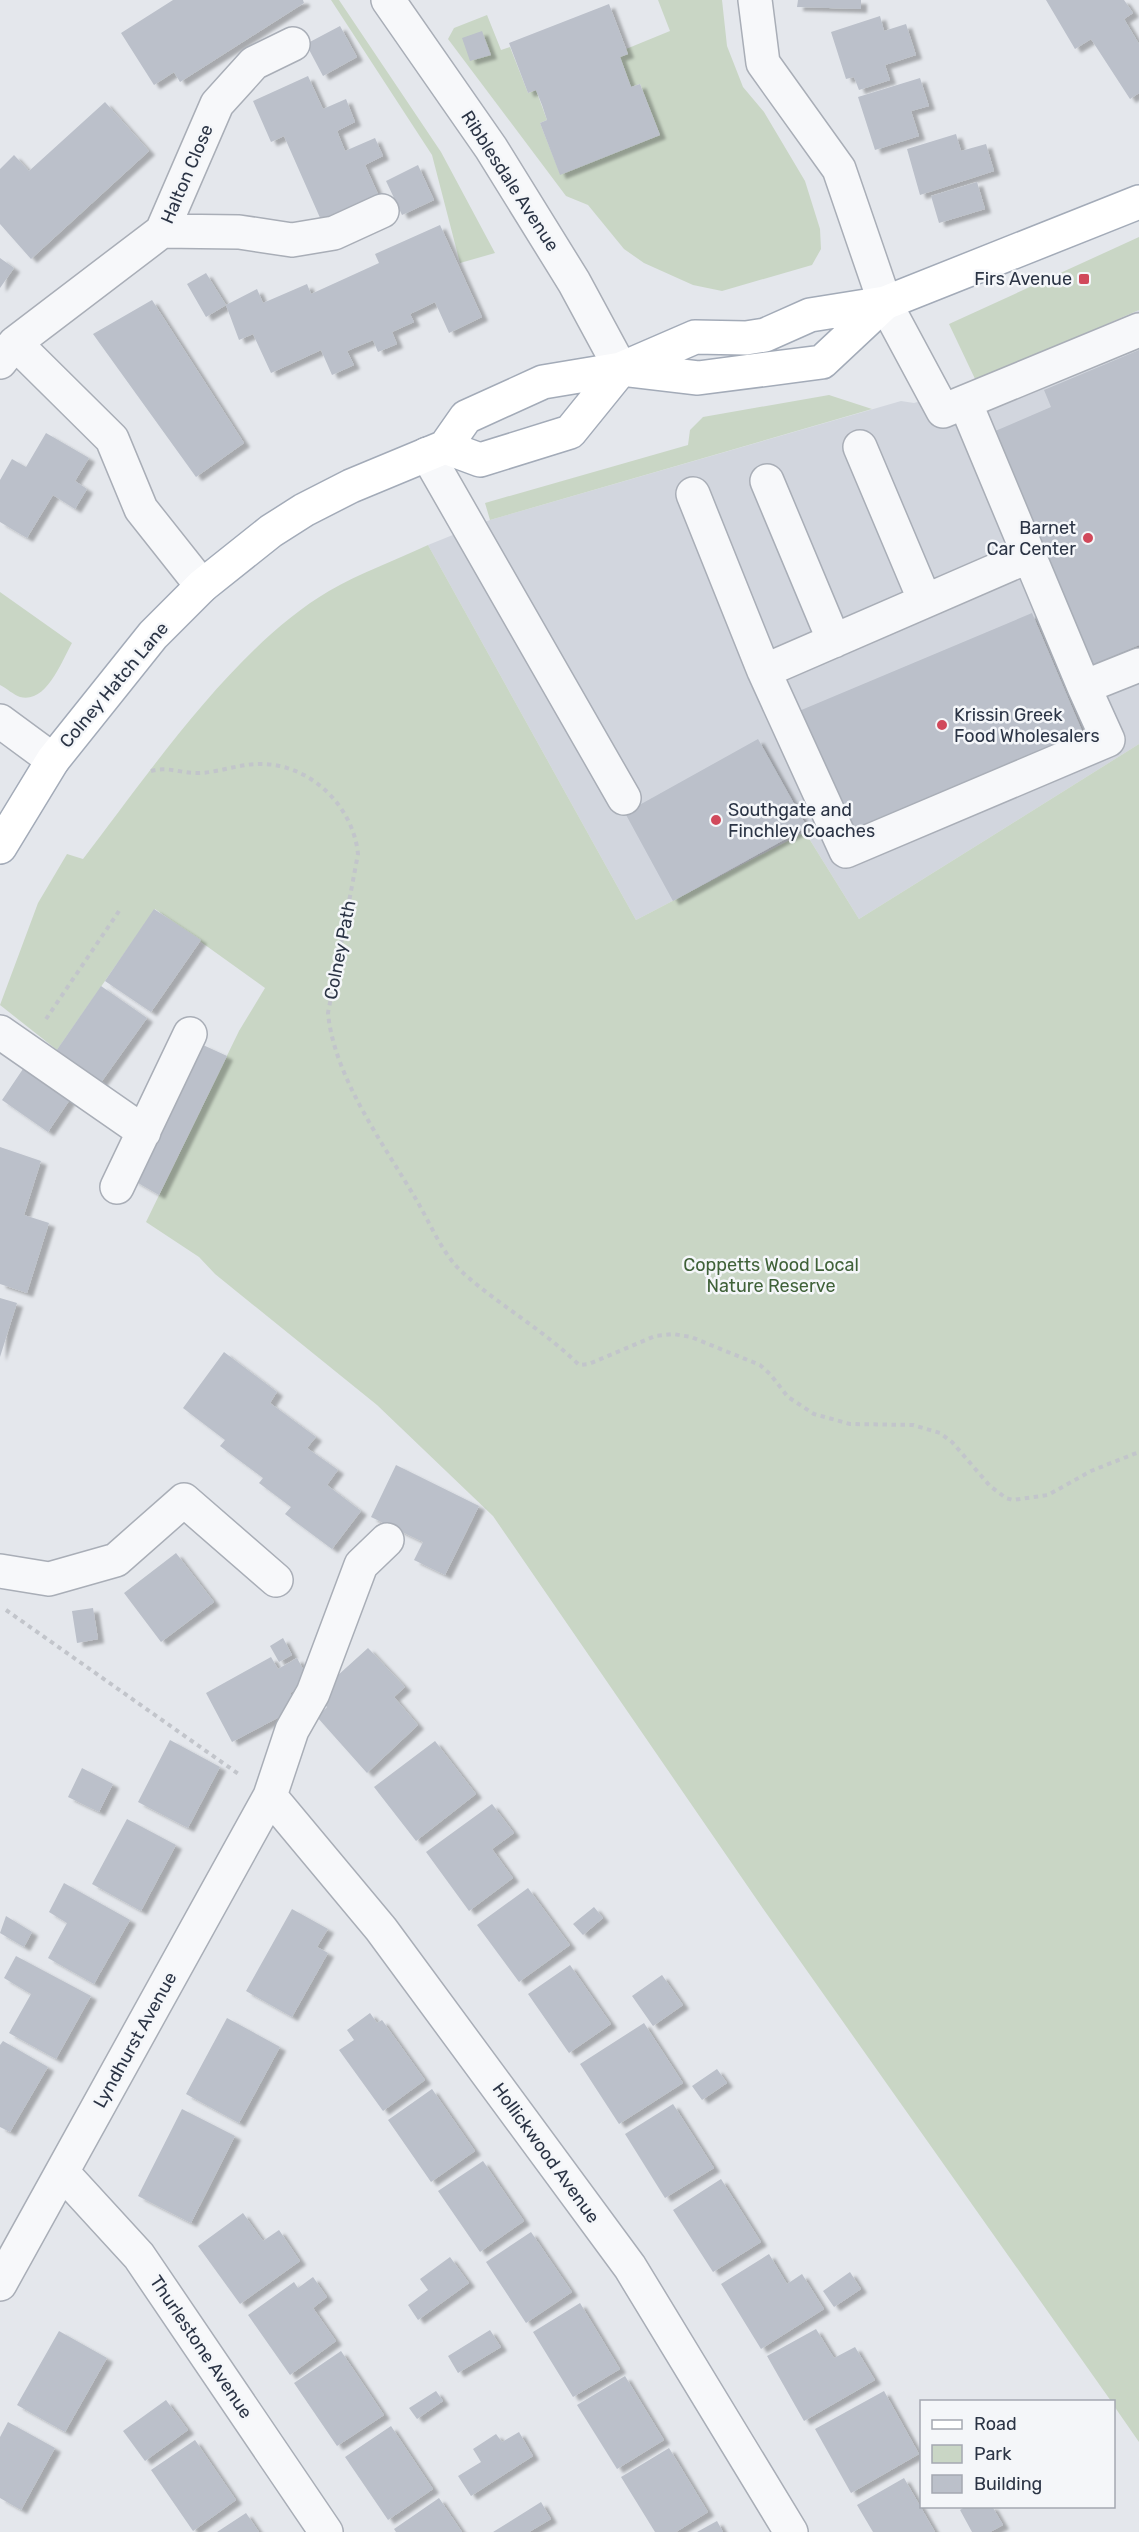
<svg xmlns="http://www.w3.org/2000/svg" width="1139" height="2532" font-family="Rubik,sans-serif">
<style>
.built{fill:#d2d6de}
.green{fill:#c9d6c5}
.building{fill:#bbc0ca;filter:url(#shadow)}
.lines{fill:none;stroke-linecap:round;stroke-linejoin:round}
.minor-casing{stroke:#a9aeb7;stroke-width:36}
.major-casing{stroke:#a3abb8;stroke-width:36}
.path{stroke:#c2c5cb;stroke-width:4;stroke-dasharray:4.5 4.5;stroke-linecap:butt}
.minor{stroke:#f7f8fa;stroke-width:33}
.major{stroke:#fff;stroke-width:33}
.poi-dot{fill:#d1495b;stroke:#f4f6f9;stroke-width:2}
.labels{text-anchor:middle;stroke-width:5;stroke-linejoin:round;paint-order:stroke}
.street-label{font-size:18px;fill:#2b3445;stroke:#f4f6f9}
.poi-label{font-size:18px;fill:#2b3445;stroke:#f4f6f9;text-anchor:end}
.park-label{font-size:18px;fill:#3f6138;stroke:#f4f6f9}
</style>
<defs>
<filter id="shadow"><feDropShadow dx="6" dy="4" stdDeviation="1.5" flood-color="#0004"/></filter>
</defs>
<rect width="100%" height="100%" fill="#e4e7ec"/>
<path class="built" d="M1139,310V744L859,919L805,832L636,920L428,545L490,520L901,401L914,403L949,393Z"/>
<path class="green" d="M331,0H339L441,152L495,253L460,263L432,155Z
M658,0H722L727,46L743,87L764,112L805,181L820,229L821,249L812,265L722,291L693,285L644,263L624,249L588,205L566,196L448,39L454,28L487,15L501,50L510,47L528,93L536,90L547,120L540,123L560,174L660,135L640,84L631,87L620,57L628,54L626,49L670,31Z
M1139,237V310L976,381L949,324Z
M829,395L872,409L490,520L485,503L688,445L690,430L703,417Z
M428,545L636,920L805,832L859,919L1139,744V2442L1114,2406V2402L1111,2401L764,1910L493,1516L377,1405L215,1274L199,1257L146,1222L239,1031L265,988L155,909L57,1050L0,1005L38,903L67,854L83,859C150,772 234,647 329,591C360,573 396,560 428,545Z
M0,592L72,643C62,660 47,704 20,697C14,695 6,688 0,685Z"/>
<path class="building" d="M173,0H303L304,3L180,82L174,72L154,85L121,33Z
M798,0H861V9L797,7Z
M1046,0H1124L1133,13L1124,19L1139,44V93L1130,99L1091,39L1075,49Z
M609,4L628,54L620,57L631,87L640,84L660,135L560,175L540,123L547,120L542,105L536,90L528,93L509,43Z
M880,16L884,31L906,24L916,55L885,65L890,80L859,90L854,77L846,79L831,32Z
M340,26L357,57L323,76L306,44Z
M482,31L491,55L470,61L462,38Z
M308,76L323,109L346,99L355,122L337,131L345,151L375,138L383,156L365,165L378,194L321,220L284,136L271,142L253,101Z
M920,78L929,106L911,111L919,136L875,150L858,97Z
M105,102L149,151L31,259L0,224V169L14,155L29,171Z
M956,134L961,151L986,144L994,171L920,195L907,149Z
M418,165L434,200L402,215L386,181Z
M977,182L985,209L939,223L931,196Z
M440,225L482,317L449,333L435,302L410,314L414,322L392,332L397,344L378,352L373,340L347,351L354,365L332,375L321,350L271,373L253,334L239,340L226,305L206,317L187,284L206,273L226,305L257,289L263,303L307,284L311,294L379,263L375,254Z
M0,258L14,268L0,288Z
M152,300L244,443L196,477L93,334Z
M1139,350V645L1091,665L993,432L1051,407L1044,390Z
M46,433L89,458L75,481L87,489L75,509L53,495L27,538L0,522V480L12,459L26,467Z
M1032,613L1085,738L852,836L799,711Z
M758,739L807,827L673,901L625,813Z
M154,909L201,940L151,1012L105,981Z
M101,986L147,1018L97,1088L52,1057Z
M203,1045L227,1056L159,1195L133,1180Z
M27,1063L73,1095L48,1132L2,1100Z
M0,1147L41,1161L24,1215L49,1223L27,1293L0,1284Z
M0,1298L17,1303L0,1357Z
M224,1352L277,1392L270,1403L316,1437L307,1448L338,1470L327,1485L361,1511L332,1549L285,1514L291,1507L259,1483L263,1478L220,1446L225,1440L183,1408Z
M396,1465L479,1506L445,1575L414,1560L423,1542L371,1517Z
M176,1553L214,1602L161,1642L124,1593Z
M93,1608L98,1639L77,1643L72,1611Z
M283,1638L292,1655L279,1662L270,1646Z
M368,1648L405,1687L394,1697L418,1725L367,1773L317,1717L327,1707L316,1695Z
M271,1657L278,1669L297,1658L310,1682L290,1693L298,1707L232,1742L206,1693Z
M170,1740L220,1767L188,1828L138,1802Z
M435,1741L476,1794L416,1841L374,1787Z
M82,1768L113,1784L99,1812L68,1797Z
M492,1804L514,1833L492,1849L513,1878L469,1911L426,1852Z
M127,1819L176,1845L141,1911L92,1884Z
M64,1883L130,1920L94,1984L48,1958L67,1923L49,1912Z
M528,1888L570,1945L519,1982L477,1925Z
M594,1907L603,1918L583,1935L573,1924Z
M292,1909L328,1929L317,1947L328,1953L292,2017L246,1991Z
M6,1916L32,1932L24,1947L0,1933Z
M16,1956L91,1996L56,2059L9,2033L31,1994L4,1978Z
M570,1965L611,2024L569,2053L528,1994Z
M662,1975L683,2005L653,2026L632,1996Z
M370,2013L377,2023L382,2020L425,2080L383,2111L339,2050L354,2040L347,2030Z
M227,2018L280,2047L239,2123L186,2094Z
M644,2023L683,2083L619,2124L580,2064Z
M3,2041L48,2067L10,2132L0,2127V2045Z
M717,2069L727,2083L702,2100L692,2086Z
M432,2089L475,2151L431,2182L388,2120Z
M673,2104L714,2168L665,2198L625,2134Z
M182,2109L235,2136L191,2223L138,2196Z
M483,2161L524,2221L480,2252L438,2191Z
M721,2179L761,2242L713,2272L673,2210Z
M243,2213L263,2241L279,2230L300,2261L240,2304L198,2246Z
M531,2232L572,2292L526,2323L486,2262Z
M769,2254L787,2284L802,2274L824,2309L761,2349L721,2284Z
M450,2257L469,2283L418,2320L408,2305L428,2290L420,2279Z
M850,2272L861,2289L834,2307L823,2291Z
M313,2277L327,2297L313,2308L336,2341L290,2375L248,2315L294,2282L298,2288Z
M580,2303L620,2369L573,2397L533,2332Z
M816,2329L834,2358L855,2347L875,2380L804,2421L767,2356Z
M490,2330L501,2347L458,2373L448,2356Z
M59,2331L107,2358L65,2432L17,2405Z
M341,2351L384,2415L337,2446L294,2383Z
M625,2376L664,2440L617,2469L577,2405Z
M436,2391L443,2401L417,2419L409,2408Z
M884,2391L919,2454L851,2493L815,2429Z
M166,2400L188,2430L145,2461L123,2431Z
M8,2422L55,2448L21,2510L0,2498V2437Z
M391,2426L433,2489L388,2520L345,2457Z
M519,2432L533,2456L471,2496L458,2476L481,2462L473,2449L496,2434L502,2442Z
M195,2440L236,2500L193,2531L151,2470Z
M669,2448L708,2512L676,2532H655L621,2477Z
M904,2478L935,2532H873L857,2505Z
M439,2498L462,2532H396L394,2529Z
M541,2502L551,2519L529,2532H493Z
M966,2506H992L1003,2525L990,2532H972L960,2510Z
M246,2513L259,2532H217Z
M717,2521L723,2532H697Z"/>
<g class="lines">
<defs>
<path id="minor" d="M388,0L491,148L574,282L621,369
M755,0L763,63L839,169L885,303L943,411L1139,330
M162,231L239,232L292,240L334,233L382,211
M15,343L112,439L141,509L202,586
M0,362L15,343L162,231L217,104L254,63L293,44
M965,402L1084,687L1139,665
M860,447L925,601
M427,454L624,798
M767,481L834,641
M693,494L764,671
M1029,556L764,671L846,851L1108,740L1084,687
M0,721L53,760
M0,1032L144,1132
M117,1187L190,1034
M0,1571L49,1579L116,1560L184,1500L276,1580
M270,1796L381,1929L630,2267L791,2532
M62,2172L139,2256L326,2532
M0,2284L270,1796L292,1730L313,1693L361,1565L387,1540"/>
<path id="major" d="M622,369L698,378L822,362L885,303
M445,447L480,460L570,432L621,369
M0,847L53,760L153,635L202,586L271,531L304,510L351,486L445,447L466,417L543,382L621,369L695,337L746,338L765,335L810,315L885,303L1139,202"/>
</defs>
<use href="#minor" class="minor-casing"/>
<use href="#major" class="major-casing"/>
<path class="path" d="M151,771C169,766 182,774 200,773C220,772 239,764 259,764C309,763 353,805 358,854L328,1013C334,1078 385,1146 417,1201C430,1223 442,1253 461,1271C498,1305 543,1329 579,1365L589,1364L655,1336L673,1334L691,1337L760,1365L770,1374L788,1397L814,1414L850,1424L913,1425L940,1433L952,1442L990,1486L1006,1498L1013,1500L1048,1495L1091,1471L1139,1452
M46,1019L119,911
M6,1610L240,1775"/>
<use href="#minor" class="minor"/>
<use href="#major" class="major"/>
</g>
<g class="poi-dot">
<rect x="1078" y="273" width="12" height="12" rx="3"/>
<circle cx="1088" cy="538" r="6"/>
<circle cx="942" cy="725" r="6"/>
<circle cx="716" cy="820" r="6"/>
</g>
<g class="labels">
<g class="street-label">
<text transform="translate(187 174) rotate(-67)" y="6">Halton Close</text>
<text transform="translate(510 181) rotate(57)" y="6">Ribblesdale Avenue</text>
<text transform="translate(114 685) rotate(-50)" y="6">Colney Hatch Lane</text>
<text transform="translate(340 950) rotate(-79)" y="6">Colney Path</text>
<text transform="translate(135 2040) rotate(-61)" y="6">Lyndhurst Avenue</text>
<text transform="translate(546 2153) rotate(54)" y="6">Hollickwood Avenue</text>
<text transform="translate(201 2347) rotate(56)" y="6">Thurlestone Avenue</text>
</g>
<g class="poi-label">
<text x="1072" y="285">Firs Avenue</text>
<text x="1076" y="534">Barnet<tspan x="1076" dy="21">Car Center</tspan></text>
<text x="954" y="721" text-anchor="start">Krissin Greek<tspan x="954" dy="21">Food Wholesalers</tspan></text>
<text x="728" y="816" text-anchor="start">Southgate and<tspan x="728" dy="21">Finchley Coaches</tspan></text>
</g>
<g class="park-label">
<text x="771" y="1271">Coppetts Wood Local<tspan x="771" dy="21">Nature Reserve</tspan></text>
</g>
</g>
<rect x="920" y="2400" width="195" height="108" fill="#f4f6f9" stroke="#a4a8b1" stroke-width="1.5"/>
<rect x="932" y="2420" width="30" height="9" fill="#ffffff" stroke="#a4a8b1" stroke-width="1.5"/>
<text x="974" y="2430" font-size="18" fill="#2b3445">Road</text>
<rect x="932" y="2445" width="30" height="18" fill="#c9d6c5" stroke="#a4a8b1" stroke-width="1.5"/>
<text x="974" y="2460" font-size="18" fill="#2b3445">Park</text>
<rect x="932" y="2475" width="30" height="18" fill="#bbc0ca" stroke="#a4a8b1" stroke-width="1.5"/>
<text x="974" y="2490" font-size="18" fill="#2b3445">Building</text>
</svg>
